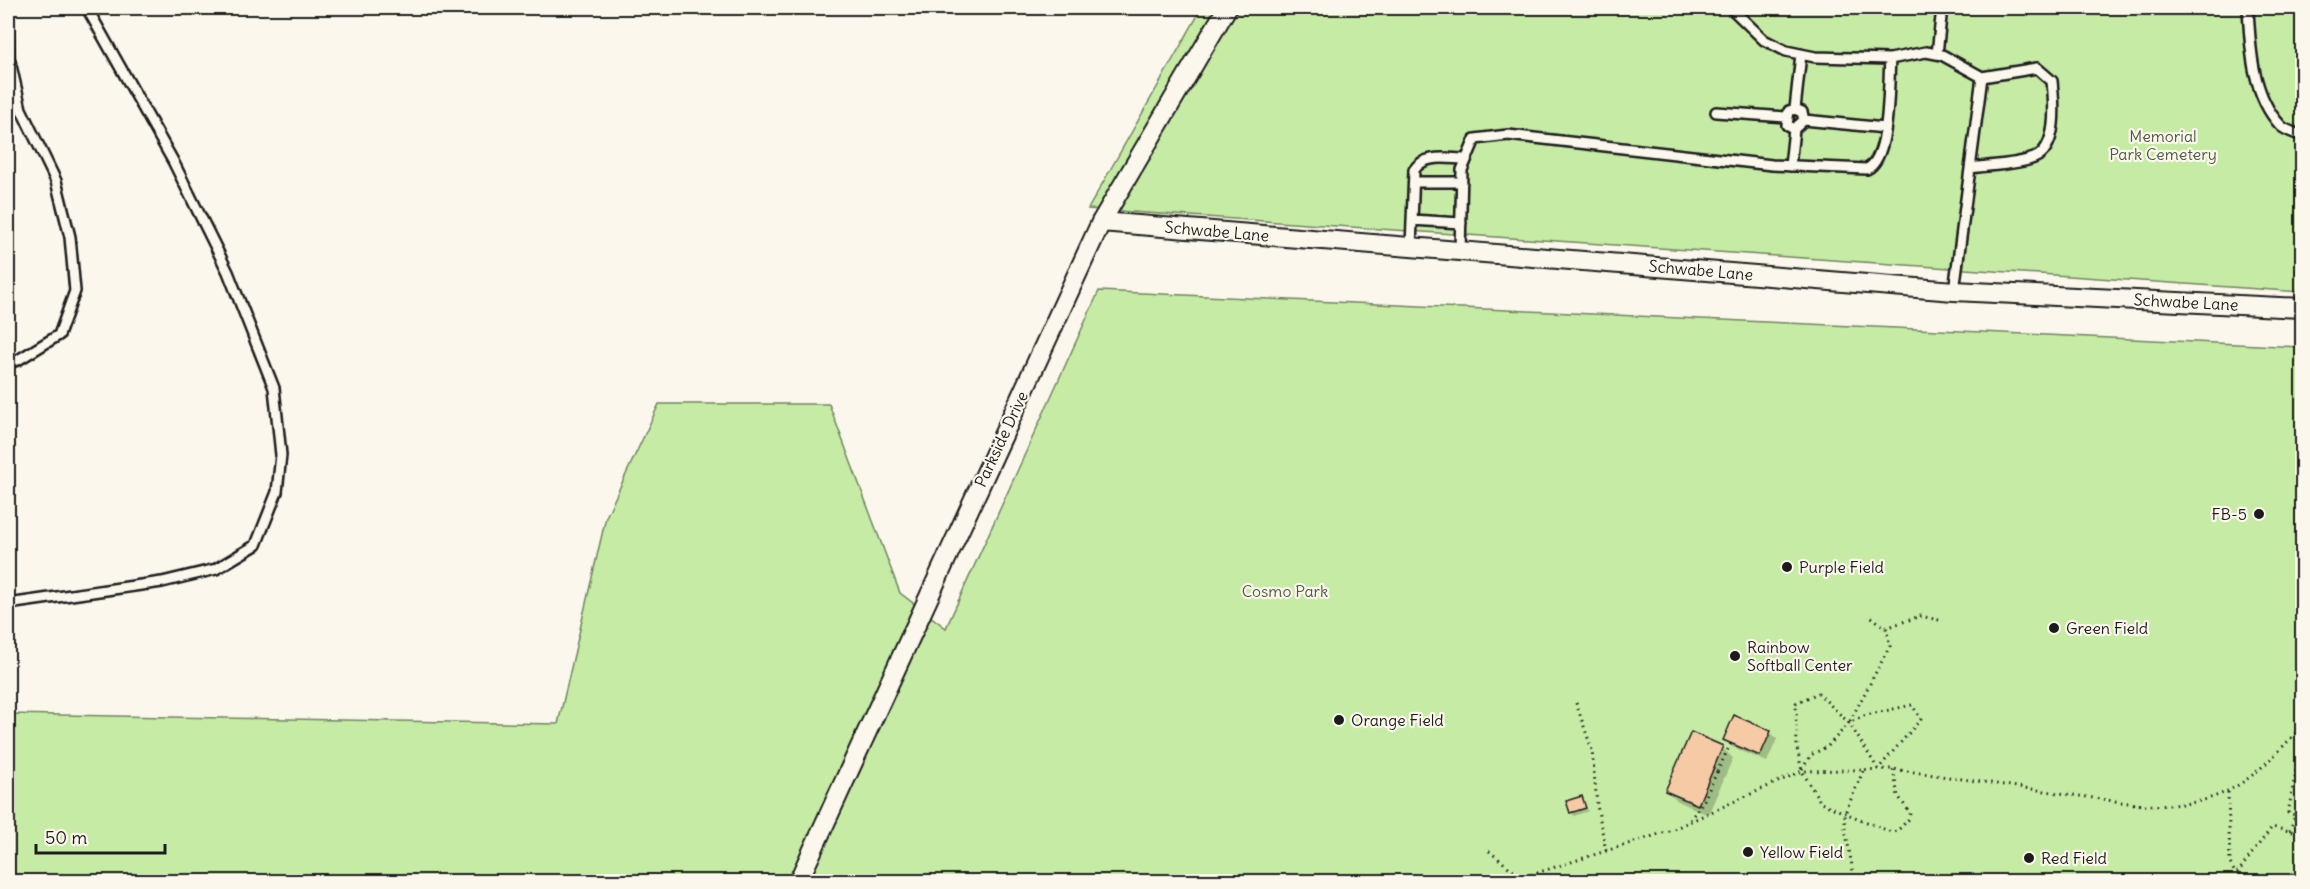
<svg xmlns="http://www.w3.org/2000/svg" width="2310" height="889" font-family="Delius,sans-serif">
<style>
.green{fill:#c6eba5;stroke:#718460;stroke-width:1.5}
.shadow{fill:#0003}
.building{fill:#f6caa5;stroke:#1c1c1c;stroke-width:1.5}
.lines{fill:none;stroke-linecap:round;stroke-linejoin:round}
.service-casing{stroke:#1c1c1c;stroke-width:14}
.minor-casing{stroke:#1c1c1c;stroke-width:22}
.path{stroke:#1c1c1c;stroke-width:3;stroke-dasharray:1.5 4.5;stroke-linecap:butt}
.service{stroke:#fbf7ec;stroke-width:9}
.minor{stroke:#fbf7ec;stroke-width:18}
.poi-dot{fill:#1c1c1c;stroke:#fbf7ec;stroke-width:2}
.labels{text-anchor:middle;stroke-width:4.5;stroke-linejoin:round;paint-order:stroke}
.park-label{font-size:16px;fill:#4f5a45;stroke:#fbf7ec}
.street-label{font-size:16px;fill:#1c1c1c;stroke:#fbf7ec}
.poi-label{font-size:16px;fill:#1c1c1c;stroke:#fbf7ec;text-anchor:start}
</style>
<rect width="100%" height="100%" fill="#fbf7ec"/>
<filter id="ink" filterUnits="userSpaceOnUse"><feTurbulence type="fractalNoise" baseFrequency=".0167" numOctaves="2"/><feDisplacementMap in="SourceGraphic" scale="12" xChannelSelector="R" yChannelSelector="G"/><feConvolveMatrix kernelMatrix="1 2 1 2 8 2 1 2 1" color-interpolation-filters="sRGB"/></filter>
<g filter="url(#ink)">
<path class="green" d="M1202,8H2302V292L1088,209Z
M1099,291L2302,347V881L8,882V714L558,724L606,517L659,404H829L900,593L946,628Z"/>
<path class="shadow" d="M1770,732L1777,739L1767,762L1732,747L1725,740Z
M1722,748L1733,758L1708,815L1678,801L1667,791Z
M1581,797L1588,811L1574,816L1571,812Z"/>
<path class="building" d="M1734,715L1771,731L1760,756L1723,740Z
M1691,732L1723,746L1698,805L1665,791Z
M1582,796L1586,808L1570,813L1566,801Z"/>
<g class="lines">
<defs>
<path id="service" d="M1731,8L1764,40L1786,51L1815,57L1890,59L1926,52L1942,55L1982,77L1954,291
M2248,8C2250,47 2252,96 2281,126C2286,131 2296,133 2302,136
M8,18L9,57L21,109L56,181L70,237L75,291L59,335L18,360L8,363
M1937,54L1942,8
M1795,109L1801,54
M1716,112L1786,117
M1804,120L1885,128
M1790,166L1794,129L1787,125L1789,111L1795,109L1802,112L1804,120L1794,129
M1970,168C1990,165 2016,165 2034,158C2059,148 2054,102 2052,81L2037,68L1982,77
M1414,182H1462
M1412,220L1461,223
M1411,247L1414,170C1425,153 1448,159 1466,159
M1460,251L1462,170L1475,139L1508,135L1772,165L1867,169C1891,157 1888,84 1890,59
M8,604L162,582L216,569L256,545L277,492L281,455L274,388L228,272L173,161L87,8"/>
<path id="minor" d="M1101,222L1954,291L2302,308
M798,882L1101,222L1227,8"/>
</defs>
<use href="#service" class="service-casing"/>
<use href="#minor" class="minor-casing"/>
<path class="path" d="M1886,628L1920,616L1943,621
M1576,703L1592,750L1597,805L1606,851
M1850,721L1890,646L1886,628L1869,615
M1849,723L1818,693L1796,703L1797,748L1802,771L1821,803L1891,832L1897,831L1909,819L1910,813L1898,796L1893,769
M2301,728L2302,734
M1802,769L1811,755L1828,746L1849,723L1878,769L1921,719L1912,705L1866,715L1849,723
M1717,772L1731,743
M2228,792L2230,863L2235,873L2238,872L2272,827L2302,834
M1690,820L1704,800L1717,772L1712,770
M2290,831L2295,815L2288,813L2302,739
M1489,851L1522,878
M1508,882L1669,831L1802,771L1893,769L2142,805C2223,809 2251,782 2302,726
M1855,882L1845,828V813L1864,769"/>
<use href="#service" class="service"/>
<use href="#minor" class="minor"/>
</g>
</g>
<g class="poi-dot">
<circle cx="2259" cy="514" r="6"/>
<circle cx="1787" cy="567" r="6"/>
<circle cx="2054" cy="628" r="6"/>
<circle cx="1735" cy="656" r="6"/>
<circle cx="1339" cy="720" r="6"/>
<circle cx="1748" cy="852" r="6"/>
<circle cx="2029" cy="858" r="6"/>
</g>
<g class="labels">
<g class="park-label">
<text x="2163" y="142">Memorial<tspan x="2163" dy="18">Park Cemetery</tspan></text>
<text x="1285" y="597">Cosmo Park</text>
</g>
<g class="street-label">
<text transform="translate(1217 231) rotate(5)" y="6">Schwabe Lane</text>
<text transform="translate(1701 270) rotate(5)" y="6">Schwabe Lane</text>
<text transform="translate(2186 302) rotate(3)" y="6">Schwabe Lane</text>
<text transform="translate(1001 439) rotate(-65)" y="6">Parkside Drive</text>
</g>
<g class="poi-label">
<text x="2247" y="520" text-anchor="end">FB-5</text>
<text x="1799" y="573">Purple Field</text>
<text x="2066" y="634">Green Field</text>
<text x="1747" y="653">Rainbow<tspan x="1747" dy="18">Softball Center</tspan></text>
<text x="1351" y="726">Orange Field</text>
<text x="1760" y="858">Yellow Field</text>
<text x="2041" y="864">Red Field</text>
</g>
</g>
<rect width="2310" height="889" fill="none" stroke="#fbf7ec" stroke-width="30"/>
<rect x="15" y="15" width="2280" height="859" fill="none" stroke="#1c1c1c" stroke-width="2" filter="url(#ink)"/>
<path d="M36 844v9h129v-9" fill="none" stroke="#1c1c1c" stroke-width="3"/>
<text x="45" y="844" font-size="18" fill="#1c1c1c" stroke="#fbf7ec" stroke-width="4.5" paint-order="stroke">50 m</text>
</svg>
